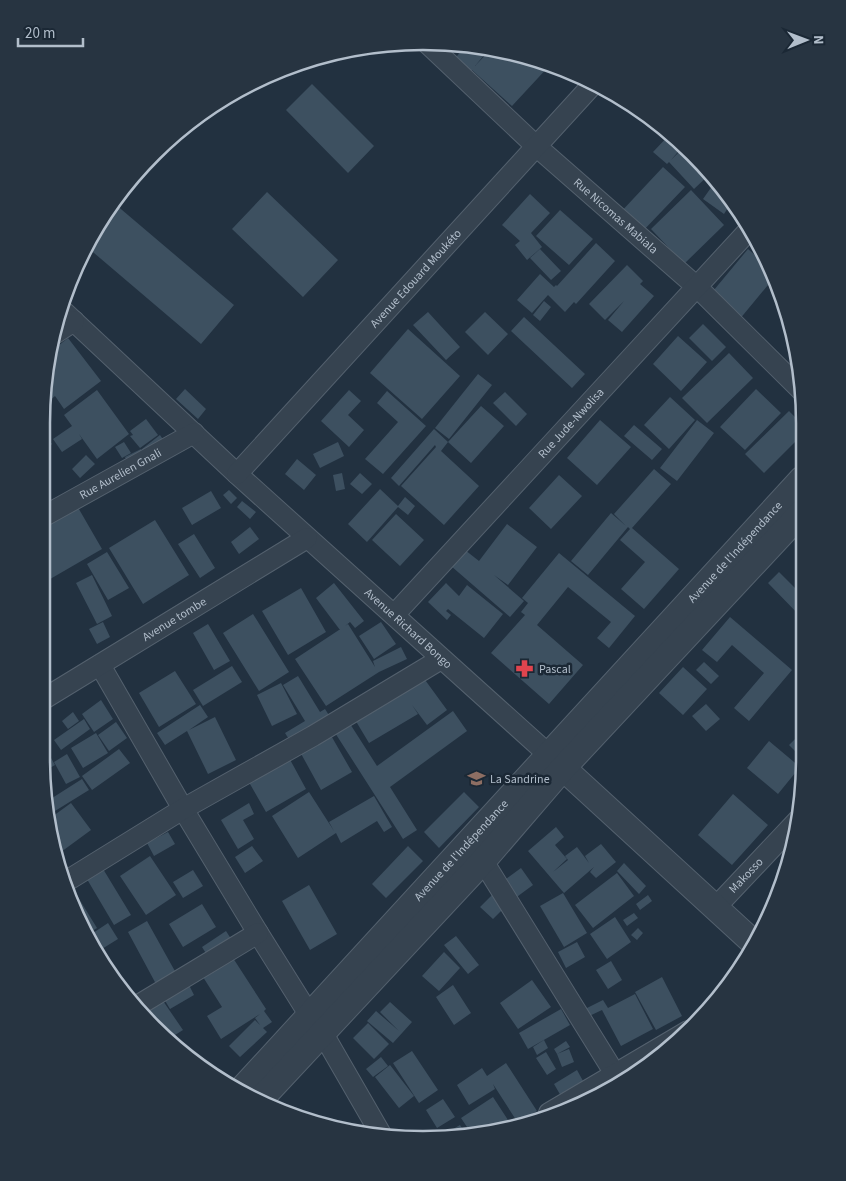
<svg xmlns="http://www.w3.org/2000/svg" width="846" height="1181" font-family="'Source Sans 3',sans-serif">
<style>
.building{fill:#3d5060}
.lines{fill:none;stroke-linecap:round;stroke-linejoin:round}
.minor-casing{stroke:#54616e;stroke-width:22}
.tertiary-casing{stroke:#54616e;stroke-width:27}
.minor{stroke:#364350;stroke-width:20}
.tertiary{stroke:#364350;stroke-width:25}
.labels{text-anchor:middle;dominant-baseline:central;stroke-width:5;stroke-linejoin:round;paint-order:stroke}
.street-label{font-size:12px;fill:#b2becb;stroke:#1b2835}
.poi-label{font-size:12px;fill:#b2becb;stroke:#1b2835;text-anchor:start}
.rim{fill:none;stroke:#b2becb;stroke-width:2.5}
</style>
<rect width="100%" height="100%" fill="#223140"/>
<path class="building" d="M 440,42 L 448,42 L 460,44 L 449,56 Z
M 466,45 L 489,49 L 475,66 L 491,49 L 522,54 L 550,65 L 512,106 L 472,70 L 469,74 L 453,61 Z
M 312,84 L 374,146 L 348,173 L 286,110 Z
M 670,134 L 683,146 L 671,160 L 684,147 L 711,173 L 694,189 L 669,162 L 667,164 L 653,152 Z
M 663,167 L 685,187 L 640,234 L 619,214 Z
M 715,182 L 719,184 L 731,203 L 724,214 L 703,199 Z
M 691,190 L 724,225 L 684,264 L 651,229 Z
M 267,192 L 338,260 L 303,297 L 232,229 Z
M 530,194 L 550,213 L 531,233 L 542,247 L 527,260 L 515,245 L 520,241 L 502,225 Z
M 115,204 L 234,305 L 201,344 L 87,247 L 93,232 Z
M 560,210 L 593,239 L 569,265 L 536,236 Z
M 596,243 L 615,261 L 576,304 L 574,302 L 565,312 L 548,295 L 532,313 L 517,300 L 540,274 L 554,287 L 556,285 L 557,286 Z
M 540,249 L 561,271 L 551,280 L 530,258 Z
M 748,249 L 769,267 L 773,279 L 739,320 L 709,296 Z
M 627,265 L 643,281 L 640,284 L 654,296 L 622,332 L 608,320 L 624,301 L 605,320 L 589,304 Z
M 544,301 L 551,307 L 540,321 L 533,315 Z
M 428,312 L 460,347 L 446,360 L 413,325 Z
M 485,312 L 508,334 L 488,355 L 465,332 Z
M 524,317 L 585,374 L 572,388 L 511,331 Z
M 703,324 L 726,347 L 712,361 L 689,338 Z
M 408,329 L 460,376 L 422,419 L 370,373 Z
M 678,336 L 707,362 L 681,391 L 653,364 Z
M 68,338 L 101,381 L 64,409 L 55,396 L 48,402 L 49,353 Z
M 729,353 L 753,378 L 707,423 L 682,398 Z
M 478,374 L 492,385 L 449,439 L 435,428 Z
M 185,389 L 206,409 L 198,419 L 176,399 Z
M 756,389 L 781,413 L 745,450 L 720,427 Z
M 97,390 L 129,434 L 97,459 L 79,434 L 82,439 L 62,452 L 53,439 L 72,426 L 64,415 Z
M 349,390 L 361,401 L 348,415 L 364,430 L 349,447 L 321,421 Z
M 387,391 L 426,426 L 383,474 L 365,459 L 398,422 L 377,403 Z
M 505,392 L 527,414 L 516,426 L 493,403 Z
M 670,397 L 695,420 L 669,449 L 644,425 Z
M 481,406 L 504,426 L 471,463 L 448,442 L 441,451 L 479,486 L 444,525 L 401,486 L 436,447 L 435,445 L 399,486 L 391,478 L 434,429 L 448,442 Z
M 789,411 L 802,424 L 802,435 L 764,473 L 745,454 Z
M 146,419 L 158,435 L 140,448 L 130,436 L 133,435 L 130,431 Z
M 600,420 L 631,447 L 597,485 L 567,458 Z
M 697,420 L 714,433 L 677,481 L 660,468 Z
M 634,425 L 662,449 L 652,460 L 624,436 Z
M 160,435 L 164,441 L 147,455 L 142,449 Z
M 47,438 L 52,444 L 47,448 Z
M 124,442 L 131,453 L 122,458 L 115,447 Z
M 338,442 L 344,456 L 320,468 L 313,454 Z
M 141,449 L 145,457 L 129,466 L 125,457 Z
M 86,455 L 95,464 L 80,478 L 72,469 Z
M 297,459 L 316,475 L 304,490 L 285,474 Z
M 654,469 L 671,484 L 632,528 L 679,569 L 644,609 L 621,589 L 645,562 L 620,540 L 630,529 L 628,527 L 588,575 L 571,561 L 611,513 L 626,526 L 614,514 Z
M 342,473 L 345,489 L 336,491 L 333,475 Z
M 360,473 L 372,484 L 362,494 L 350,484 Z
M 559,475 L 582,496 L 551,529 L 529,508 Z
M 380,489 L 398,506 L 405,497 L 415,506 L 408,515 L 398,507 L 367,542 L 348,524 Z
M 229,490 L 237,498 L 231,504 L 223,495 Z
M 211,491 L 221,508 L 192,525 L 182,508 Z
M 242,501 L 256,512 L 250,519 L 237,507 Z
M 76,504 L 102,549 L 45,582 L 46,521 Z
M 396,514 L 424,540 L 400,566 L 372,540 Z
M 155,520 L 189,575 L 143,604 L 109,548 Z
M 507,524 L 537,547 L 508,585 L 494,575 L 524,601 L 510,617 L 451,566 L 465,550 L 479,561 Z
M 250,527 L 259,539 L 239,554 L 231,542 Z
M 194,534 L 215,568 L 200,578 L 178,544 Z
M 107,552 L 129,588 L 108,600 L 87,564 Z
M 559,553 L 635,616 L 609,648 L 597,638 L 611,622 L 568,587 L 537,625 L 583,665 L 549,704 L 491,653 L 525,615 L 521,612 L 528,603 L 522,598 Z
M 779,572 L 803,596 L 803,619 L 768,583 Z
M 92,575 L 112,616 L 97,624 L 76,583 Z
M 334,583 L 364,621 L 355,628 L 350,622 L 340,630 L 316,598 Z
M 446,583 L 459,596 L 467,585 L 503,614 L 484,638 L 448,609 L 446,611 L 451,615 L 447,620 L 428,602 Z
M 301,588 L 326,632 L 288,655 L 262,611 Z
M 253,614 L 289,672 L 259,691 L 223,633 Z
M 730,617 L 792,670 L 749,721 L 734,708 L 764,673 L 732,645 L 717,662 L 702,650 Z
M 103,622 L 110,637 L 97,644 L 89,629 Z
M 381,622 L 396,644 L 374,659 L 359,636 Z
M 208,624 L 230,661 L 214,670 L 193,633 Z
M 348,624 L 375,667 L 373,661 L 401,647 L 407,659 L 379,672 L 326,706 L 295,659 Z
M 704,662 L 719,676 L 711,684 L 696,670 Z
M 232,666 L 242,682 L 203,706 L 193,690 Z
M 683,667 L 707,689 L 683,715 L 659,693 Z
M 175,671 L 196,704 L 159,727 L 139,693 Z
M 420,673 L 447,710 L 427,725 L 412,705 L 418,714 L 369,743 L 351,713 Z
M 298,676 L 320,712 L 325,709 L 332,720 L 292,744 L 285,733 L 305,721 L 283,685 Z
M 281,683 L 297,714 L 272,726 L 257,695 Z
M 101,700 L 113,719 L 94,732 L 82,714 Z
M 706,704 L 720,719 L 706,731 L 692,716 Z
M 200,705 L 208,717 L 189,730 L 215,717 L 236,760 L 208,774 L 187,731 L 165,745 L 157,733 Z
M 453,711 L 467,731 L 390,787 L 417,830 L 403,839 L 330,725 L 345,716 L 377,766 Z
M 73,712 L 79,721 L 68,729 L 62,721 Z
M 84,719 L 90,729 L 61,750 L 54,740 Z
M 116,722 L 127,738 L 109,751 L 98,735 Z
M 804,730 L 804,760 L 789,745 Z
M 329,732 L 352,772 L 321,790 L 299,750 Z
M 96,733 L 108,753 L 83,768 L 71,748 Z
M 769,741 L 800,767 L 778,794 L 747,768 Z
M 42,742 L 55,765 L 43,772 L 41,758 Z
M 119,749 L 130,763 L 92,790 L 82,776 Z
M 67,754 L 80,777 L 66,784 L 54,762 Z
M 287,754 L 306,789 L 266,812 L 246,777 Z
M 82,779 L 89,790 L 55,811 L 49,800 Z
M 309,792 L 334,831 L 329,822 L 374,796 L 392,827 L 384,832 L 377,821 L 341,843 L 336,833 L 298,858 L 272,816 Z
M 464,792 L 479,807 L 439,848 L 424,832 Z
M 733,794 L 768,825 L 732,865 L 698,835 Z
M 47,800 L 52,809 L 48,811 Z
M 71,803 L 91,830 L 61,852 L 52,839 L 49,819 Z
M 249,803 L 254,814 L 243,820 L 254,839 L 238,849 L 221,820 Z
M 556,827 L 564,837 L 555,845 L 567,859 L 553,872 L 568,860 L 565,856 L 577,847 L 589,863 L 585,856 L 601,844 L 616,862 L 596,878 L 590,872 L 594,867 L 564,893 L 528,851 Z
M 168,832 L 175,844 L 154,856 L 147,843 Z
M 252,846 L 263,861 L 245,873 L 235,857 Z
M 408,846 L 423,861 L 386,898 L 372,884 Z
M 150,856 L 176,895 L 146,915 L 120,876 Z
M 97,859 L 131,915 L 114,925 L 81,869 Z
M 624,863 L 646,886 L 639,894 L 617,871 Z
M 521,868 L 533,885 L 514,899 L 502,882 Z
M 193,870 L 203,886 L 183,898 L 173,882 Z
M 617,873 L 634,896 L 593,928 L 575,905 Z
M 309,885 L 337,934 L 310,950 L 282,901 Z
M 73,889 L 97,928 L 89,933 L 70,891 Z
M 563,893 L 587,933 L 564,947 L 540,906 Z
M 492,895 L 505,907 L 493,919 L 480,907 Z
M 648,895 L 652,901 L 640,910 L 636,904 Z
M 776,898 L 771,912 L 766,908 Z
M 202,904 L 216,927 L 183,947 L 169,924 Z
M 634,913 L 638,918 L 627,926 L 623,920 Z
M 615,917 L 631,942 L 607,959 L 590,934 Z
M 147,921 L 176,973 L 156,984 L 128,932 Z
M 108,923 L 118,939 L 97,952 L 90,935 Z
M 638,928 L 643,933 L 637,940 L 631,935 Z
M 226,931 L 233,942 L 209,958 L 202,947 Z
M 456,936 L 479,965 L 468,974 L 444,945 Z
M 577,942 L 585,957 L 566,968 L 558,952 Z
M 444,952 L 460,968 L 439,991 L 422,976 Z
M 233,958 L 266,1009 L 264,1011 L 272,1022 L 263,1028 L 267,1032 L 240,1057 L 229,1046 L 255,1020 L 260,1025 L 255,1018 L 260,1014 L 221,1039 L 207,1016 L 222,1007 L 203,977 Z
M 611,961 L 622,980 L 608,989 L 596,970 Z
M 662,977 L 682,1016 L 656,1030 L 635,992 Z
M 532,980 L 551,1007 L 518,1029 L 500,1003 Z
M 189,985 L 194,995 L 170,1009 L 164,999 Z
M 453,985 L 471,1013 L 454,1025 L 436,997 Z
M 635,994 L 653,1029 L 621,1046 L 602,1010 L 585,1018 L 581,1011 L 603,1000 L 608,1008 Z
M 161,998 L 183,1030 L 167,1040 L 144,1010 Z
M 390,1002 L 412,1022 L 393,1043 L 367,1021 L 376,1011 L 399,1031 L 380,1012 Z
M 561,1009 L 570,1025 L 528,1049 L 519,1033 Z
M 368,1023 L 389,1044 L 374,1059 L 353,1038 Z
M 544,1040 L 548,1048 L 537,1055 L 533,1047 Z
M 566,1041 L 570,1047 L 557,1054 L 554,1049 Z
M 569,1049 L 574,1062 L 562,1067 L 557,1054 Z
M 412,1051 L 438,1090 L 419,1103 L 393,1063 Z
M 546,1052 L 556,1069 L 547,1075 L 536,1058 Z
M 381,1057 L 388,1066 L 373,1077 L 366,1069 Z
M 506,1063 L 537,1111 L 518,1123 L 493,1084 L 495,1089 L 469,1105 L 457,1085 L 482,1068 L 487,1076 Z
M 390,1065 L 414,1096 L 399,1108 L 375,1077 Z
M 577,1070 L 588,1090 L 565,1103 L 554,1084 Z
M 493,1097 L 508,1120 L 491,1131 L 473,1136 L 461,1118 Z
M 443,1099 L 455,1117 L 437,1128 L 426,1110 Z
M 460,1125 L 467,1136 L 441,1136 Z"/>
<g class="lines">
<defs>
<g id="minor">
<path id="s1" d="M 427,43 L 536,146 L 697,287 L 802,391"/>
<path id="s2" d="M 63,311 L 237,474 L 549,755"/>
<path d="M 54,334 L 74,321"/>
<path id="s3" d="M 237,474 L 595,82"/>
<path id="s4" d="M 46,515 L 194,433"/>
<path id="s5" d="M 394,615 L 749,230"/>
<path d="M 100,665 L 183,809 L 258,933 L 310,1016 L 322,1032 L 382,1136"/>
<path id="s6" d="M 42,700 L 307,538"/>
<path d="M 483,861 L 620,1082"/>
<path d="M 65,882 L 183,809 L 313,736 L 441,659"/>
<path id="s7" d="M 715,908 L 798,820"/>
<path d="M 137,1006 L 258,933"/>
<path d="M 549,1113 L 688,1031"/>
</g>
<g id="tertiary">
<path d="M 550,756 L 755,944"/>
<path id="s8" d="M 242,1089 L 802,479"/>
<path d="M 260,1100 L 483,861 L 563,768 L 802,512"/>
</g>
</defs>
<use href="#minor" class="minor-casing"/>
<use href="#tertiary" class="tertiary-casing"/>
<use href="#minor" class="minor"/>
<use href="#tertiary" class="tertiary"/>
</g>
<defs>
<symbol id="pharmacy-bare" viewBox="-9 -9 18 18"><path d="M-2-6h4v4h4v4h-4v4h-4v-4h-4v-4h4Z" fill="#e0444e" stroke="#1b2835" stroke-width="2.5" paint-order="stroke"/></symbol>
<symbol id="school-bare" viewBox="-9 -9 18 18"><path d="M0-5L7-2L0 1L-7-2ZM-4 1L0 2.5L4 1V4Q0 6-4 4Z" fill="#8d6e63" stroke="#1b2835" stroke-width="2.5" paint-order="stroke"/></symbol>
</defs>
<g fill-rule="evenodd">
<use href="#pharmacy-bare" x="512" y="656" width="25" height="25"/>
<use href="#school-bare" x="464" y="766" width="25" height="25"/>
</g>
<g class="labels">
<g class="street-label">
<text stroke="none"><textPath href="#s1" startOffset="256">Rue Nicomas Mabiala</textPath></text>
<text stroke="none"><textPath href="#s3" startOffset="265">Avenue Edouard Moukéto</textPath></text>
<text stroke="none"><textPath href="#s5" startOffset="261">Rue Jude-Nwolisa</textPath></text>
<text stroke="none"><textPath href="#s4" startOffset="85">Rue Aurelien Gnali</textPath></text>
<text stroke="none"><textPath href="#s8" startOffset="729">Avenue de l'Indépendance</textPath></text>
<text stroke="none"><textPath href="#s6" startOffset="155">Avenue tombe</textPath></text>
<text stroke="none"><textPath href="#s2" startOffset="469">Avenue Richard Bongo</textPath></text>
<text stroke="none"><textPath href="#s8" startOffset="324">Avenue de l'Indépendance</textPath></text>
<text stroke="none"><textPath href="#s7" startOffset="45">Makosso</textPath></text>
</g>
<g class="poi-label">
<text x="539" y="669">Pascal</text>
<text x="490" y="779">La Sandrine</text>
</g>
</g>
<path d="M0 0H846V1181H0ZM423 50H423A373 373 0 0 1 796 423V758A373 373 0 0 1 423 1131H423A373 373 0 0 1 50 758V423A373 373 0 0 1 423 50Z" fill="#273441" fill-rule="evenodd"/>
<path class="rim" d="M423 50H423A373 373 0 0 1 796 423V758A373 373 0 0 1 423 1131H423A373 373 0 0 1 50 758V423A373 373 0 0 1 423 50Z"/>
<g transform="translate(806 40) rotate(89)" stroke="#1b2835" stroke-width="4" paint-order="stroke">
<path d="M0-4L9 19L0 12L-9 19Z" fill="#b2becb"/>
<text y="-8" font-size="14" font-weight="bold" text-anchor="middle" fill="#b2becb">N</text>
</g>
<path d="M18 38v8h65v-8" fill="none" stroke="#b2becb" stroke-width="2.5"/>
<text x="25" y="38" font-size="15" fill="#b2becb" stroke="#1b2835" stroke-width="4" paint-order="stroke">20 m</text>
</svg>
